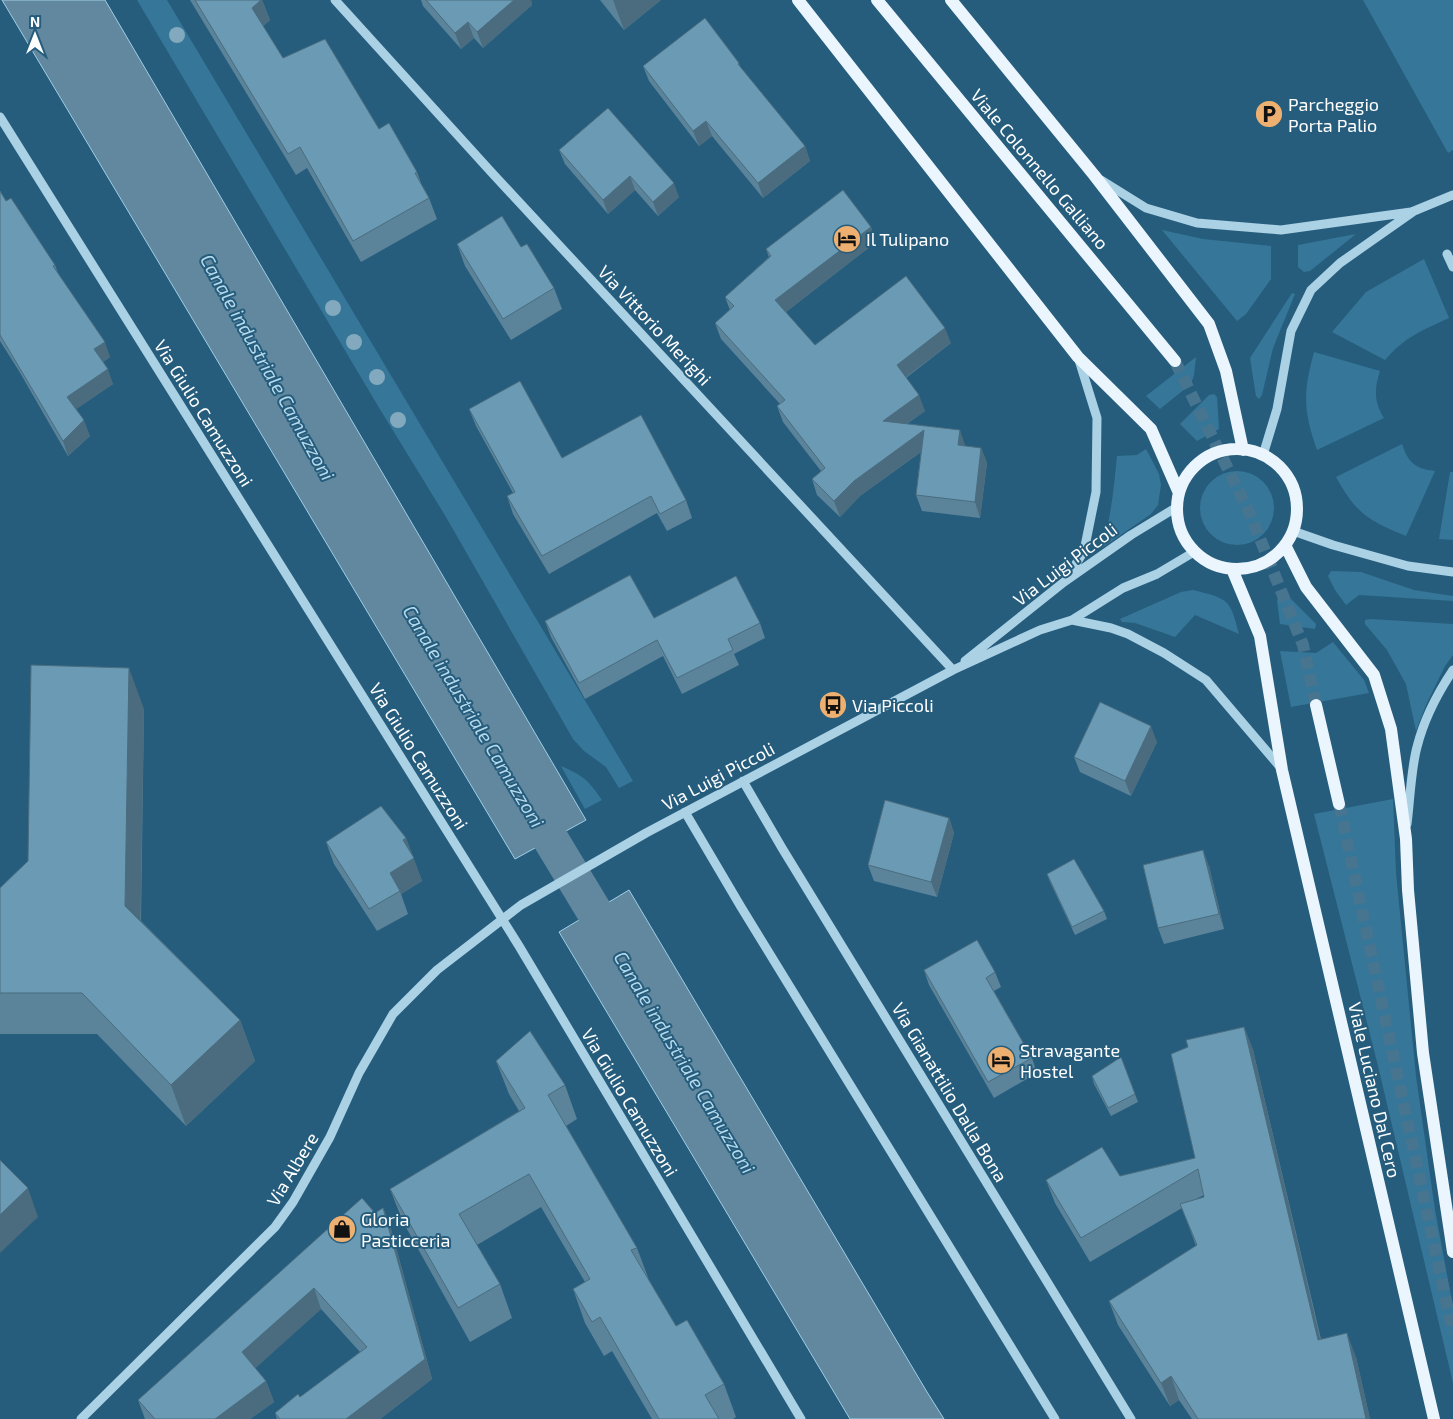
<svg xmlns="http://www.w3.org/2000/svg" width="1453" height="1419" font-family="'Exo 2',sans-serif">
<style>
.green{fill:#367698}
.water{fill:#61889f;stroke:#9fcee5}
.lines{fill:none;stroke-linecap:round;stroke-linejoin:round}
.canal{stroke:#61889f;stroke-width:36}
.major-tunnel{stroke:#477590;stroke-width:12;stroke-dasharray:12 6;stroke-linecap:butt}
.minor{stroke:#abd1e5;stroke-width:9}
.major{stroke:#ebf5fd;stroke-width:12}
.tree{fill:#82a9be}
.wall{fill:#5b849b;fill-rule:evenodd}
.shaded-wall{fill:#4a6c7e}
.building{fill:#6a9ab4;stroke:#4a6c7e}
.labels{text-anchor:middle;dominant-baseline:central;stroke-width:4;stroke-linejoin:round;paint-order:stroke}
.poi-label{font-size:18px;fill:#fff;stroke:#265d7d;text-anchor:start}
.street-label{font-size:18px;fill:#fff;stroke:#265d7d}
.water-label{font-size:19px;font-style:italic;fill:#b6daed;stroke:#265d7d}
</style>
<rect width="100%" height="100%" fill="#265d7d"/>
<path class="green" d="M 137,0 L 167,0 L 633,781 L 619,788 L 606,767 L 584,751 L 573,739 L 446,517 L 378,406 Z
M 1363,0 L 1453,0 L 1453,150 L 1448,153 Z
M 1162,230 L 1203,239 L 1271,246 L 1271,279 L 1246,314 L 1237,321 Z
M 1356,234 L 1310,271 L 1304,272 L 1298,267 L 1298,245 Z
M 1424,259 L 1449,318 C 1421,331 1406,336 1385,360 L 1332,332 L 1366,292 Z
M 1292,293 L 1295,294 L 1273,348 L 1262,395 L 1259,399 L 1256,396 L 1250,358 Z
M 1314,352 L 1380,371 C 1374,389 1374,402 1384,418 L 1317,450 C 1303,410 1303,393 1314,352 Z
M 1196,357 L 1194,375 L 1191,384 L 1160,409 L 1146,396 Z
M 1214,394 L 1217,397 L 1219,429 L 1197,441 L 1180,424 L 1209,395 Z
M 1402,444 C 1408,462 1415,469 1435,471 L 1406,536 C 1367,520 1356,513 1336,477 Z
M 1146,449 L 1159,474 L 1161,485 L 1158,505 L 1151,514 L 1102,548 C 1111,518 1114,487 1117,456 L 1137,455 Z
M1200 508a37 37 0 1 1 74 0a37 37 0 1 1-74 0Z
M 1450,472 L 1453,472 L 1453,540 L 1439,539 Z
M 1331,571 L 1361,572 L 1414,590 L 1453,596 L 1453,601 L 1359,595 L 1346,605 L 1335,590 L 1328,576 Z
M 1193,590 C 1228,599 1230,598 1239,634 L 1195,615 L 1175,637 L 1135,623 L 1122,622 L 1120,619 L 1181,592 Z
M 1286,594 L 1316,624 L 1315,629 L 1280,624 L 1277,600 L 1279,597 Z
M 1370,619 L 1453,624 L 1453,655 L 1445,666 L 1426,705 L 1416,731 L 1406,684 L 1387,650 L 1365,624 L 1365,620 Z
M 1333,642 L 1364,680 L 1369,693 L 1291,707 L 1280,651 L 1316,653 Z
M 561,766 C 584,776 588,780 602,800 L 585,809 Z
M 1393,799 L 1396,873 L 1416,1076 L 1435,1210 L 1453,1307 L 1453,1383 L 1378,1066 L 1314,814 Z"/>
<path class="water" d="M 2,0 L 105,0 L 586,820 L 515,859 Z
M 629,890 L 927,1392 L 944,1419 L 850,1419 L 559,932 Z"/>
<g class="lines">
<path class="canal" d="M 525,797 L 620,954"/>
<path class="major-tunnel" d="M 1175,361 L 1250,514 L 1303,645 L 1316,705
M 1339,804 L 1453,1333"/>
<path class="minor" d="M 335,0 L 493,174 L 953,670
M 0,117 L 519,946 L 801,1419
M 1101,180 L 1146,208 L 1197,223 L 1281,230 L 1411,212
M 1447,254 L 1453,267
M 1263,455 L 1277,409 L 1291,331 L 1311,290 L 1340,263 L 1414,211 L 1453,195
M 1293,531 L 1333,545 L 1408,566 L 1453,572
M 1067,578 L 1084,551 L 1096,492 L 1097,418 L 1079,360
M 1072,620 L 1111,628 L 1128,634 L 1164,653 L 1206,680 L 1281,768
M 965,661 L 1064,582 L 1131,535 L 1177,507
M 743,781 L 782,848 L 1131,1419
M 685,812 L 741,907 L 1055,1419
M 1407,824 C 1410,800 1411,769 1417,747 C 1424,719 1437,694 1453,670
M 81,1419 L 275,1227 L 293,1202 L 330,1137 L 359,1073 L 393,1014 L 437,970 L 521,905 L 646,833 L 953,670 L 1040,630 L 1072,620 L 1123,588 L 1157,574 L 1194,552"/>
<path class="major" d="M 798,0 L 1078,357 L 1151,429 L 1179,493
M 877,0 L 1175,361
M 951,0 L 1094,175 L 1209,324 L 1226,371 L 1243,450
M1177 509a60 60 0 1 1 120 0a60 60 0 1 1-120 0Z
M 1285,545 L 1306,587 L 1374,675 L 1391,729 L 1406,839 L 1408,890 L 1423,1053 L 1453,1252
M 1232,569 L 1260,636 L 1282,770 L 1434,1419
M 1316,705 L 1339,804"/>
</g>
<g class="tree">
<circle cx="177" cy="35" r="8"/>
<circle cx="333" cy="308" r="8"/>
<circle cx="354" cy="342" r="8"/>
<circle cx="377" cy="377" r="8"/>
<circle cx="398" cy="420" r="8"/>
</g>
<path class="wall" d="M 190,0 L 262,0 L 270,20 L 263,26 L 283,58 L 379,129 L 417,172 L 422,186 L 429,198 L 437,219 L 361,262 L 307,168 L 296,175 Z
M 421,0 L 531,0 L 532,5 L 483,48 L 474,38 L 461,49 L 423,6 Z
M 600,0 L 661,0 L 624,30 Z
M 739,63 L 740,67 L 805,146 L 810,161 L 763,198 L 712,136 L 699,146 L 649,81 L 643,66 Z
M 608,108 L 679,197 L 658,216 L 635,190 L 608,214 L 565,164 L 559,150 Z
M 0,191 L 6,201 L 55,265 L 58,273 L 110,357 L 103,362 L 113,384 L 76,409 L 90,436 L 68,456 L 19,371 L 0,341 Z
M 871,227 L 876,242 L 786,312 L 815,345 L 951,343 L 906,378 L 925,411 L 907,424 L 965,446 L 981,448 L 987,463 L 980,518 L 922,511 L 916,495 L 921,452 L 860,496 L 840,517 L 817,495 L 812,479 L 821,471 L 783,422 L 777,406 L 780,404 L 721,339 L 715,323 L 730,310 L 725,297 L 769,257 L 766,249 Z
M 457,244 L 521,247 L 554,288 L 562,309 L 511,340 L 465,266 Z
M 469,409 L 562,458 L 686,500 L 692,518 L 667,531 L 657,513 L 549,574 L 513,514 L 507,496 L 513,493 L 476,426 Z
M 654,618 L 760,623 L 765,638 L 734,654 L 739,665 L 682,694 L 663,656 L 585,699 L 551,637 L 545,621 Z
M 144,709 L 141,921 L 240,1020 L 255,1061 L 186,1126 L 97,1034 L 0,1034 L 0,888 L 28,861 Z
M 1157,742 L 1131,796 L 1080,772 L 1074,757 Z
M 949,818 L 954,833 L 937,897 L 874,881 L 868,865 Z
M 406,838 L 422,881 L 401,894 L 408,914 L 377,931 L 334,864 L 326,842 Z
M 1209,866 L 1224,929 L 1164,944 L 1158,928 Z
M 1047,874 L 1104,911 L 1107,919 L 1075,935 L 1050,882 Z
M 924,970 L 995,972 L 1001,987 L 994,991 L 1032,1058 L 1037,1073 L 994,1098 L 929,985 Z
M 1244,1027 L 1253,1050 L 1321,1339 L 1356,1357 L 1370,1419 L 1192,1419 L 1179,1400 L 1170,1406 L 1118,1325 L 1109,1301 L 1196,1246 L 1182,1208 L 1090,1262 L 1055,1203 L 1046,1180 L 1120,1176 L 1195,1158 ZM 1204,1195 L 1204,1197 L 1194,1200 Z
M 1121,1057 L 1138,1102 L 1111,1116 L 1094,1084 L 1092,1076 Z
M 496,1061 L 565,1085 L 577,1119 L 566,1126 L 637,1248 L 649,1280 L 676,1326 L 724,1384 L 736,1417 L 733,1419 L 652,1419 L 612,1351 L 604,1356 L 585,1323 L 573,1289 L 585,1282 L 541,1207 L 477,1245 L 500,1284 L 512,1318 L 470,1342 L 403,1222 L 390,1189 L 519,1111 L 509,1094 Z
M 383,1208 L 391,1229 L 432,1379 L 380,1419 L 277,1419 L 275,1413 L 300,1397 L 360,1352 L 321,1309 L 255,1368 L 266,1381 L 274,1402 L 250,1419 L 145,1419 L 138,1400 L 375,1213 Z"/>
<path class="shaded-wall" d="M 261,0 L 262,0 L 270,20 L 259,29 L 252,8 Z
M 514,0 L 531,0 L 532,5 L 483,48 L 477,32 Z
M 613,0 L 661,0 L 624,30 Z
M 468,22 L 474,38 L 461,49 L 455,33 Z
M 706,121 L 712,136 L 699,146 L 693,131 Z
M 805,146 L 810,161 L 763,198 L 758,183 Z
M 630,176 L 635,190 L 608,214 L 603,200 Z
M 674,183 L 679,197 L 658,216 L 653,202 Z
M 871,227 L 876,242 L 781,316 L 775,300 Z
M 945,328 L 951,343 L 902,380 L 897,365 Z
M 105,342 L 110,357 L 100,364 L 94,349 Z
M 108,369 L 113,384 L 72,412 L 67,397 Z
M 919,395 L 925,411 L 889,437 L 883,421 Z
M 84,420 L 90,436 L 68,456 L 63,441 Z
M 924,430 L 929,446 L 860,496 L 840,517 L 834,501 L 854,481 Z
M 960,430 L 965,445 L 958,445 Z
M 981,448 L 987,463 L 980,518 L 975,502 Z
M 129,668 L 144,709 L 140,947 L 125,906 Z
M 1151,726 L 1157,742 L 1131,796 L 1125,781 Z
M 949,818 L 954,833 L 937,897 L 931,882 Z
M 406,838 L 422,881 L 401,894 L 390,873 L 403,840 Z
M 1203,850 L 1209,866 L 1224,929 L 1219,914 Z
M 240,1020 L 255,1061 L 186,1126 L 171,1085 Z
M 1244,1027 L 1253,1050 L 1326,1364 L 1318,1340 Z
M 28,1188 L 38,1217 L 0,1253 L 0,1215 Z
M 383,1208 L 391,1229 L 432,1379 L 380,1419 L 346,1419 L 425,1359 Z
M 314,1288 L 321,1309 L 250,1373 L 242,1352 Z
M 1347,1333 L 1356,1357 L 1370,1419 L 1366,1419 Z
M 1171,1376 L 1179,1400 L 1170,1406 L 1161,1383 Z
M 266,1381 L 274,1402 L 250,1419 L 215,1419 Z"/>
<path class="building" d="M 195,0 L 261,0 L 252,8 L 283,58 L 325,39 L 379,129 L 389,123 L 417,172 L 415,173 L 429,198 L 353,241 L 300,147 L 288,154 Z
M 426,0 L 514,0 L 477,32 L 468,22 L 455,33 Z
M 705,18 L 739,63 L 738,64 L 805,146 L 758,183 L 706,121 L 693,131 L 643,66 Z
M 608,108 L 674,183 L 653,202 L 630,176 L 603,200 L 559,150 Z
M 843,190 L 871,227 L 775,300 L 815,345 L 906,276 L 945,328 L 897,365 L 919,395 L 883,421 L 960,430 L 958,445 L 981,448 L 975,502 L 916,495 L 924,430 L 854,481 L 834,501 L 812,479 L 825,468 L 777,406 L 785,400 L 715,323 L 734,306 L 725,297 L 771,256 L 766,249 Z
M 0,191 L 6,201 L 11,198 L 55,265 L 53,266 L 105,342 L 94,349 L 108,369 L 67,397 L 84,420 L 63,441 L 0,335 Z
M 502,216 L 521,247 L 527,244 L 554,288 L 503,319 L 457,244 Z
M 520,381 L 562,458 L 641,415 L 686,500 L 660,514 L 651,496 L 542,556 L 507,496 L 515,492 L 469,409 Z
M 630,575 L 654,618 L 736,576 L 760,623 L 728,639 L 733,650 L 677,678 L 657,640 L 579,683 L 545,621 Z
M 31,665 L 129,668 L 125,906 L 240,1020 L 171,1085 L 82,993 L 0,993 L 0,888 L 28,861 Z
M 1100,702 L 1151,726 L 1125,781 L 1074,757 Z
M 885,800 L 949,818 L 931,882 L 868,865 Z
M 381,806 L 406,838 L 403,840 L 414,858 L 390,873 L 400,891 L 369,909 L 326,842 Z
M 1203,850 L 1219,914 L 1158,928 L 1143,865 Z
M 1074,859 L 1104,911 L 1072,927 L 1047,874 Z
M 977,940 L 995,972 L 986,978 L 1032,1058 L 988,1082 L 924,970 Z
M 1244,1027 L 1318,1340 L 1347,1333 L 1366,1419 L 1198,1419 L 1171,1376 L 1161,1383 L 1109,1301 L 1197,1245 L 1180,1204 L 1204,1197 L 1198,1169 L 1081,1238 L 1046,1180 L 1102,1147 L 1120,1176 L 1195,1158 L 1171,1054 L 1188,1047 L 1186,1040 Z
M 530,1031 L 565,1085 L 548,1095 L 637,1248 L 631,1250 L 676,1326 L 687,1320 L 724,1384 L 705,1395 L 719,1419 L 659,1419 L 600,1317 L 592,1322 L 573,1289 L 590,1279 L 529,1174 L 459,1214 L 500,1284 L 458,1308 L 390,1189 L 525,1108 L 496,1061 Z
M 1121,1057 L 1135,1094 L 1108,1108 L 1092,1076 Z
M 0,1160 L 28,1188 L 0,1215 Z
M 362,1198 L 375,1213 L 383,1208 L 425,1359 L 346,1419 L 280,1419 L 275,1413 L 298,1394 L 300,1397 L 367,1347 L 314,1288 L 242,1352 L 266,1381 L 215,1419 L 155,1419 L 138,1400 Z"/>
<defs>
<symbol id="parking-disc" viewBox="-11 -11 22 22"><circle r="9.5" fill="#eeb070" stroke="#265d7d"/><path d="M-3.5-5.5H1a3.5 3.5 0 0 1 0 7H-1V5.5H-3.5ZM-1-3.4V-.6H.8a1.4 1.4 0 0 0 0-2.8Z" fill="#111"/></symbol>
<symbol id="hotel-disc" viewBox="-11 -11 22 22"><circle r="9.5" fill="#eeb070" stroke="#265d7d"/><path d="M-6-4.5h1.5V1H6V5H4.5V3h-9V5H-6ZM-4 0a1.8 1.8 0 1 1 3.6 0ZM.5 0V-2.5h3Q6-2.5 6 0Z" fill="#111"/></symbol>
<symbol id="bus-disc" viewBox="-11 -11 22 22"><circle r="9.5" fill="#eeb070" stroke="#265d7d"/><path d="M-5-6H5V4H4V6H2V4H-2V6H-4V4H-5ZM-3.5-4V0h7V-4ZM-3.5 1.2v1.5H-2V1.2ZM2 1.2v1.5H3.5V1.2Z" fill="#111"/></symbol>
<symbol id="shop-disc" viewBox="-11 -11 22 22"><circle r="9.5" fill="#eeb070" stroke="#265d7d"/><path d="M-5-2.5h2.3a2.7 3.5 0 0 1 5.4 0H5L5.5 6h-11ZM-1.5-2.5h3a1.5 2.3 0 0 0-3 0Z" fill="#111"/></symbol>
</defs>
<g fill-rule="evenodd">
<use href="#parking-disc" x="1253" y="98" width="32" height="32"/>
<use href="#hotel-disc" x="831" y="223" width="32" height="32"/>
<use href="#bus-disc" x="817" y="689" width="32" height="32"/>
<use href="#hotel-disc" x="985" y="1044" width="32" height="32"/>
<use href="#shop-disc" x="326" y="1213" width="32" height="32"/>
</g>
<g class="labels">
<g class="poi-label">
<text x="1288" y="104">Parcheggio<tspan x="1288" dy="21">Porta Palio</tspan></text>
<text x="866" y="239">Il Tulipano</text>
<text x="852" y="705">Via Piccoli</text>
<text x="1020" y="1050">Stravagante<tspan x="1020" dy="21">Hostel</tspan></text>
<text x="361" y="1219">Gloria<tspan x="361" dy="21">Pasticceria</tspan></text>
</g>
<g class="street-label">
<text transform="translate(1040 169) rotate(50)">Viale Colonnello Galliano</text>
<text transform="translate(655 325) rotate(47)">Via Vittorio Merighi</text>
<text transform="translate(204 413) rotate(58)">Via Giulio Camuzzoni</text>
<text transform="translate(1065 564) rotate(-37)">Via Luigi Piccoli</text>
<text transform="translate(419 756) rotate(58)">Via Giulio Camuzzoni</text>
<text transform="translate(718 776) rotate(-28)">Via Luigi Piccoli</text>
<text transform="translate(1375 1090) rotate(77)">Viale Luciano Dal Cero</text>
<text transform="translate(950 1092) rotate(59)">Via Gianattilio Dalla Bona</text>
<text transform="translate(630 1102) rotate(59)">Via Giulio Camuzzoni</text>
<text transform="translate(292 1169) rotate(-59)">Via Albere</text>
</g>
<g class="water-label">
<text transform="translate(268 367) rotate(61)">Canale industriale Camuzzoni</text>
<text transform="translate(474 716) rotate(59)">Canale industriale Camuzzoni</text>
<text transform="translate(685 1062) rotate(59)">Canale industriale Camuzzoni</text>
</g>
</g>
<g transform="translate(35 35)" stroke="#265d7d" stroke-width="4" paint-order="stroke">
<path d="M0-4L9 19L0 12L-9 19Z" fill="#ffffff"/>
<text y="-8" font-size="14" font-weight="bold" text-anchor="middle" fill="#ffffff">N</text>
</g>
</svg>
